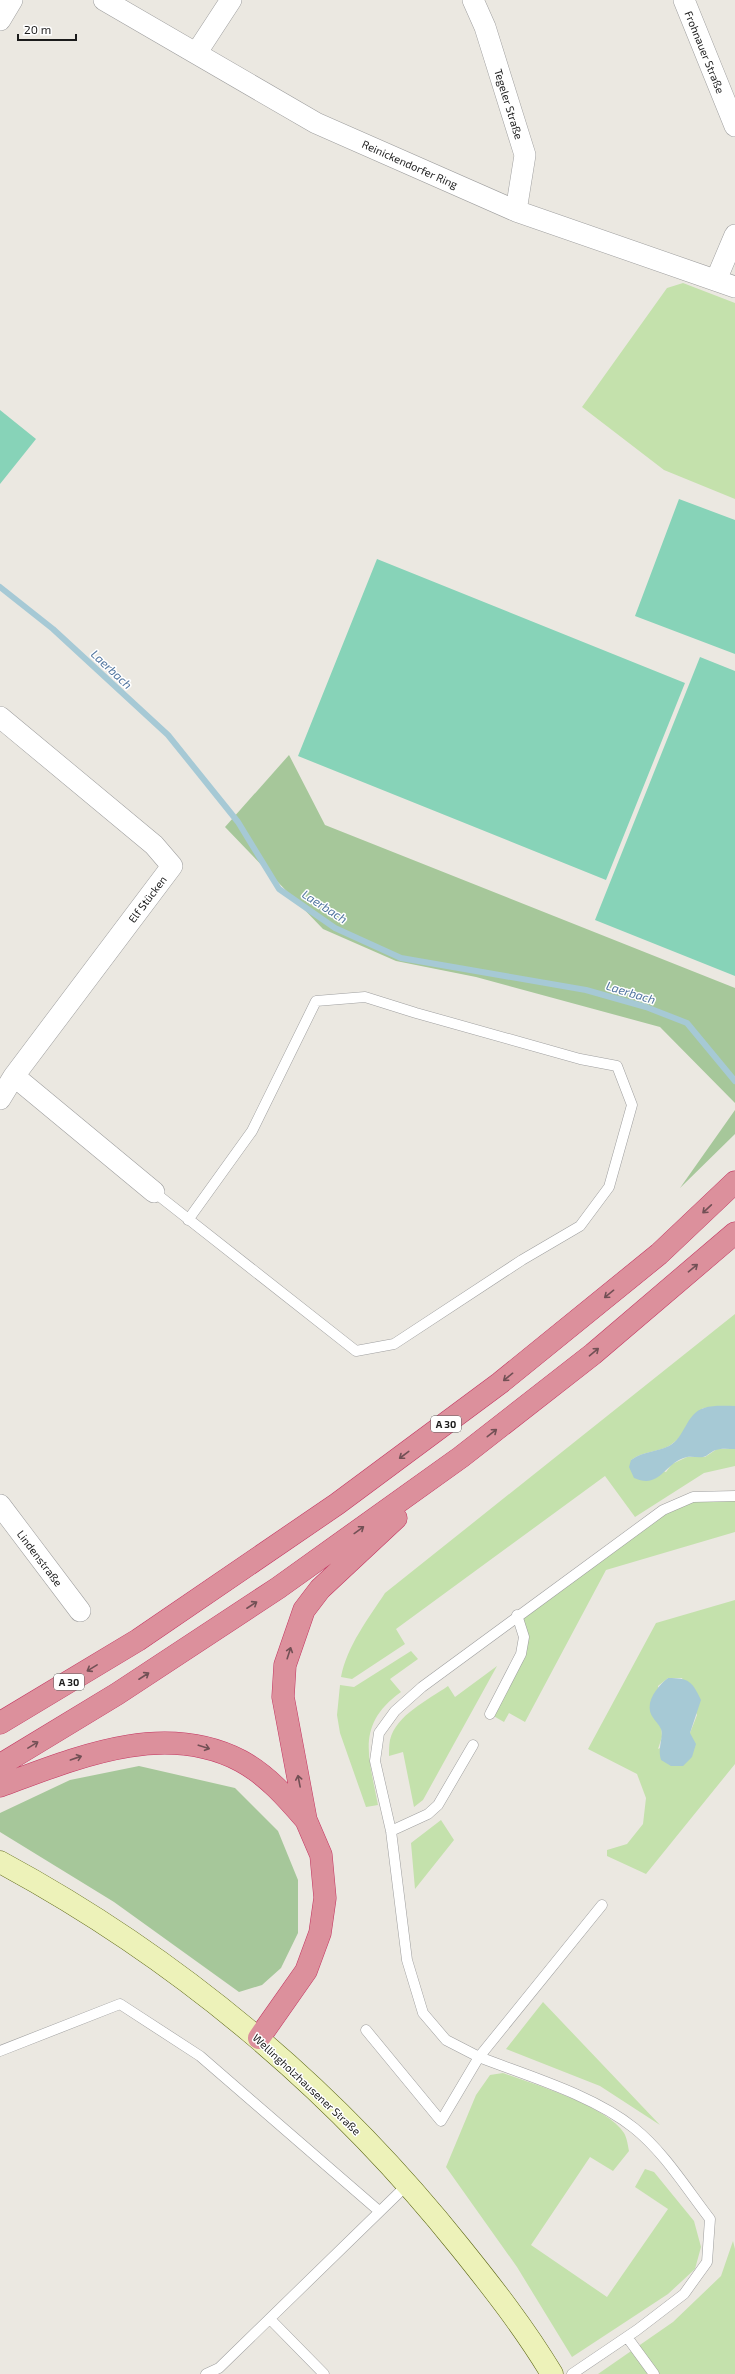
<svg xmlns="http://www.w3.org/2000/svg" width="735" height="2374" font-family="'Exo 2',sans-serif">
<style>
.grass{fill:#c4e1ac;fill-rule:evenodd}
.forest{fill:#a6c79a}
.pitch{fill:#87d3b8}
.water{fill:#a6c9d5}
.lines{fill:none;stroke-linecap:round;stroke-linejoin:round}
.stream{stroke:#a6c9d5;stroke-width:6}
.service-casing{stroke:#9f9f9f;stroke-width:11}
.minor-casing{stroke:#9f9f9f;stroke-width:22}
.secondary-casing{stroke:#58640f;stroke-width:23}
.motorway-casing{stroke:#c33561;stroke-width:23}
.service{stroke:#fff;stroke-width:10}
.minor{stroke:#fff;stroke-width:21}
.secondary{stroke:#edf2b9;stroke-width:22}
.motorway{stroke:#dc909c;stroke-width:22}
.oneway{stroke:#725055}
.labels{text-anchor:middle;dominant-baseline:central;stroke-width:3;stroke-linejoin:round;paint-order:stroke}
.shield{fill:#fff;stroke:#5f5f5f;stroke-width:1}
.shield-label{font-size:10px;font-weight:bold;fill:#1b1b1b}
.street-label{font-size:11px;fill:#1b1b1b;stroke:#fff}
.water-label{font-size:12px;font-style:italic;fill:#5276a0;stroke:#fff}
</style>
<rect width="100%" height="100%" fill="#ebe8e1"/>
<path class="grass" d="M 683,283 L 735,303 L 735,499 L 664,470 L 582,407 L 667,288 Z
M 735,1314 L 735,1406 L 703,1408 C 694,1419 681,1439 669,1446 C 657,1452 644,1451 631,1460 L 666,1472 L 672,1464 L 687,1457 L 705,1457 L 717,1449 L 735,1449 L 735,1466 L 704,1473 L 635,1517 L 605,1476 L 396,1629 L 405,1644 L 352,1679 L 341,1677 C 347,1646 368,1619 385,1593 Z
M 735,1496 L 735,1532 L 606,1570 L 525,1722 L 509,1713 L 504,1722 L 490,1714 L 521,1654 L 517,1615 L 663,1510 L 693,1497 Z
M 735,1600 L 735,1764 L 646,1874 L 607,1856 L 607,1850 L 627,1844 L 643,1824 L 646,1798 L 637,1774 L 588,1749 L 656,1623 ZM 668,1678 L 682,1678 L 697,1715 L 690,1733 L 658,1749 L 662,1737 L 658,1686 Z
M 411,1651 L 418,1659 L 390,1679 L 401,1692 C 355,1725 369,1757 378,1805 L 366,1807 L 340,1733 L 337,1715 L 340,1685 L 354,1687 Z
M 497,1666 L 423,1800 L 414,1807 L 403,1752 L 389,1756 C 389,1751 389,1745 390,1740 C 396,1715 428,1700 448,1686 L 455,1697 Z
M 441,1820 L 454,1840 L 415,1889 L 411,1843 Z
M 543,2002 L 660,2125 L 600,2086 L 506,2049 Z
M 503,2073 C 533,2084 607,2106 624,2133 C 627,2138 628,2146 629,2151 L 613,2171 L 590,2157 L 531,2245 L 607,2297 L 668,2209 L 635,2187 L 645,2169 L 654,2172 L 694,2221 L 701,2247 L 695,2269 L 668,2294 L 572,2357 L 517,2267 L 446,2167 L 476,2095 L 490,2075 Z
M 733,2241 L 735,2249 L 735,2374 L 598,2374 L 673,2322 L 721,2276 Z"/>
<path class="forest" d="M 289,755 L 325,825 L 735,988 L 735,1103 L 660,1027 L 476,977 L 396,961 L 323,929 L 225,827 Z
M 735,1110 L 735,1134 L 680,1188 Z
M 139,1766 L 235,1788 L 278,1831 L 298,1880 L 298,1933 L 281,1968 L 262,1985 L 239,1992 L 114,1902 L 0,1832 L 0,1813 L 70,1780 Z"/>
<path class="pitch" d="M 0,410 L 36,439 L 0,484 Z
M 679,499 L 735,520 L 735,654 L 635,616 Z
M 377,559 L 685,683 L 606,880 L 298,756 Z
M 700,657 L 735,671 L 735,976 L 595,920 Z"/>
<path class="water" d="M 735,1406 L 735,1449 C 729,1449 721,1448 716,1450 C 711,1451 708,1456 703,1457 C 698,1458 692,1456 687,1457 C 664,1462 661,1490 634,1478 L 629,1467 L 631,1460 C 644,1451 656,1452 669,1446 C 685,1438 686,1413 704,1408 C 713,1405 725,1406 735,1406 Z
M 668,1678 C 689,1678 692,1681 701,1700 L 690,1733 L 696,1744 L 692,1757 L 683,1766 L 671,1766 L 661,1760 C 657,1747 664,1738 661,1729 C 659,1724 654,1720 652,1716 C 644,1702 658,1686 668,1678 Z"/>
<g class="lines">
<path class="stream" d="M 0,587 L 53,629 L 168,735 L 238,822 L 279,889 L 335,928 L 401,958 L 586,990 L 646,1007 L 687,1023 L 735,1081"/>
<defs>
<path id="service" d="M 154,1192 L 356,1351 L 394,1344 L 522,1260 L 580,1226 L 609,1187 L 632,1105 L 617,1066 L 580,1059 L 416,1013 L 365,997 L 316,1001 L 252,1131 L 188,1220
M 490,1714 L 521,1654 L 524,1637 L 517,1615
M 391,1831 L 428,1814 L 438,1805 L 473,1745
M 366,2030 L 441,2121 L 479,2057 L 446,2040 L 423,2013 L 407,1960 L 391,1831 L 375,1761 L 379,1733 L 395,1711 L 422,1687 L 663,1510 L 693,1497 L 735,1496
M 0,2051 L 120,2004 L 200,2056 L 379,2211
M 270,2319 L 324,2374
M 627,2337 L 654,2374
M 206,2374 L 219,2368 L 408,2184
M 572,2374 L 637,2330 L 684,2294 L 707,2262 L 710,2219 C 686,2188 664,2152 634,2128 C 593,2095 528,2076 479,2057 L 602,1905"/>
<path id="minor" d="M 104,0 L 316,123 L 516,211 L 735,287
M 473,0 L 485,27 L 525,155 L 516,211
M 684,0 L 735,126
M 0,20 L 12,0
M 197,52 L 231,0
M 716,280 L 735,235
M 0,717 L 154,845 L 172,866 L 14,1076 L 0,1099
M 14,1076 L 154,1192
M 0,1505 L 80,1611"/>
<path id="secondary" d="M 0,1862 C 178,1958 334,2089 460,2247 C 493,2288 525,2329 552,2374"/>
<path id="motorway" d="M 0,1723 L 138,1640 L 337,1504 L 500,1383 L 659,1254 L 735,1182
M 0,1765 L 117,1694 L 278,1588 L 461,1457 L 593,1354 L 735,1233
M 0,1786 C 76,1758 163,1720 241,1761 C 267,1775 287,1798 306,1820
M 259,2038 L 306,1971 L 320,1933 L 325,1898 L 321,1855 L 306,1820 L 283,1697 L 285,1665 L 304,1610 L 320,1589 L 396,1518"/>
</defs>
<use href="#service" class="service-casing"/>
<use href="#minor" class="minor-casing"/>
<use href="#secondary" class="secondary-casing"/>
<use href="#motorway" class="motorway-casing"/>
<use href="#service" class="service"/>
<use href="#minor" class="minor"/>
<use href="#secondary" class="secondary"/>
<use href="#motorway" class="motorway"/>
</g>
<defs><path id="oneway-shaft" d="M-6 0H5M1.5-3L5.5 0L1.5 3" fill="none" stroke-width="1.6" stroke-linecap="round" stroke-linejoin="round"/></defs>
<g class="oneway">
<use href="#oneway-shaft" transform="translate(707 1209) rotate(137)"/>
<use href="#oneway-shaft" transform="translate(693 1268) rotate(-40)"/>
<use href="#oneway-shaft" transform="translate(609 1294) rotate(141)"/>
<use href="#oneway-shaft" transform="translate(594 1352) rotate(-40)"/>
<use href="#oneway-shaft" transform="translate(508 1377) rotate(141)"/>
<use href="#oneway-shaft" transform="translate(492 1433) rotate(-38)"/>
<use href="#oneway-shaft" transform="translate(404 1455) rotate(143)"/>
<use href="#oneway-shaft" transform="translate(359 1530) rotate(-36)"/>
<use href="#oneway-shaft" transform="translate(252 1605) rotate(-33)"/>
<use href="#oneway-shaft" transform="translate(289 1653) rotate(-72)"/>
<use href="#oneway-shaft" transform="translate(92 1668) rotate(149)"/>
<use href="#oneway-shaft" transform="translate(144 1676) rotate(-33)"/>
<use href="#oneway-shaft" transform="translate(33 1745) rotate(-31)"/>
<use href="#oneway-shaft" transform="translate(204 1747) rotate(18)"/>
<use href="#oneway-shaft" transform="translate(76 1758) rotate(-19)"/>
<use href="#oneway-shaft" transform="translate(299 1781) rotate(-101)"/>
</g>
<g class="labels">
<g class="shield">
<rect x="431" y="1416" width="30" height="16" rx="3"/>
<rect x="54" y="1674" width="30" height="16" rx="3"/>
</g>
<g class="shield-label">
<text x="446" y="1424">A 30</text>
<text x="69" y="1682">A 30</text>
</g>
<g class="street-label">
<text transform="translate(705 52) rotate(68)">Frohnauer Straße</text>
<text transform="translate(509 104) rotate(73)">Tegeler Straße</text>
<text transform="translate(410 164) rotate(24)">Reinickendorfer Ring</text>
<text transform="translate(147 899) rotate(-53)">Elf Stücken</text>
<text transform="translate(40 1558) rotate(53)">Lindenstraße</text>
<text transform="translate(307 2084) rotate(43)">Wellingholzhausener Straße</text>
</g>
<g class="water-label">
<text transform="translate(112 669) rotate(43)">Laerbach</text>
<text transform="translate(325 906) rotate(33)">Laerbach</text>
<text transform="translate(631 992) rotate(17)">Laerbach</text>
</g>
</g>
<path d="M18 34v6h58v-6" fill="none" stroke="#1b1b1b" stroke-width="2"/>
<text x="24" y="34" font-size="12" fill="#1b1b1b" stroke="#ffffff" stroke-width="3" paint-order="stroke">20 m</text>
</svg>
